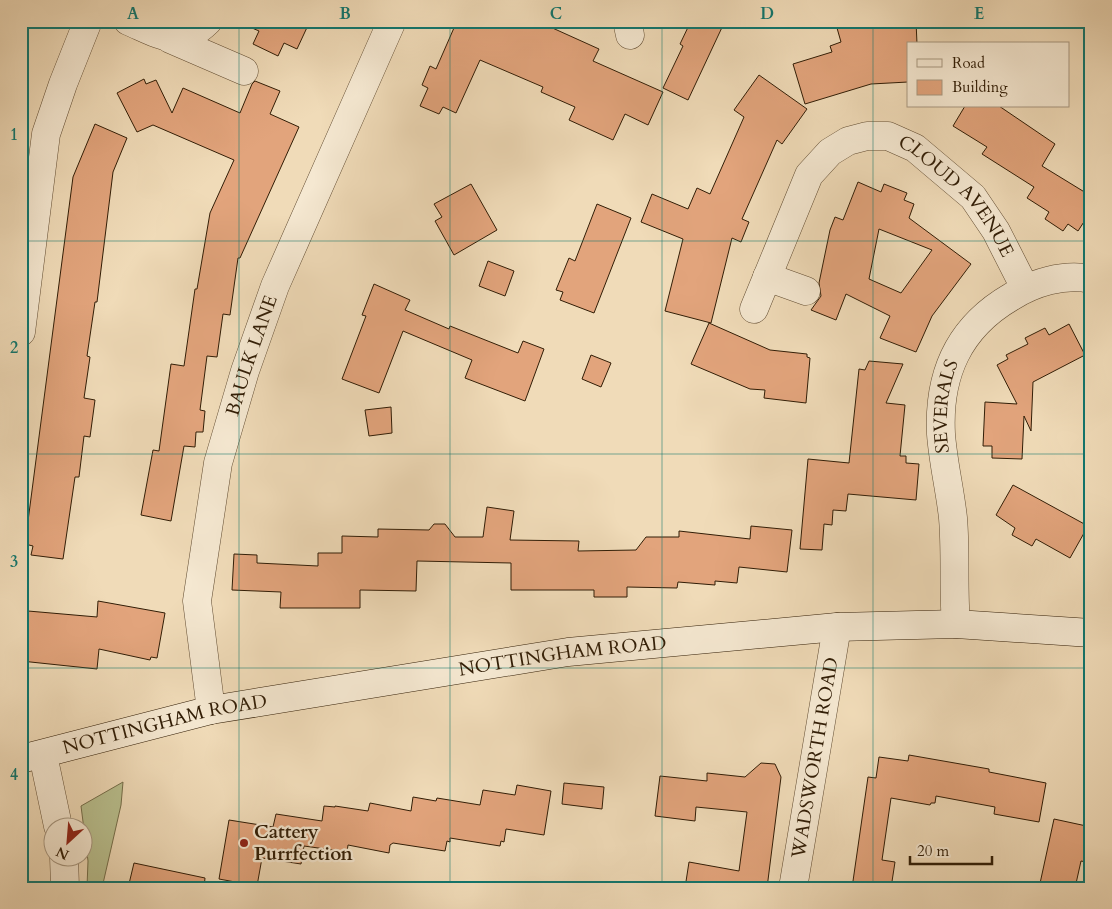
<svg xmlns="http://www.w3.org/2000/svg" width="1112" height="909" font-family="Cardo,serif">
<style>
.green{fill:#b9c08f;stroke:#756e4a}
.building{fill:#e2a47c;stroke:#311d06;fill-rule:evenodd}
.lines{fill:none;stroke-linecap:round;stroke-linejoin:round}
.minor-casing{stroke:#614c32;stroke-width:29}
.tertiary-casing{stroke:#614c32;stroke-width:29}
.secondary-casing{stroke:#311d06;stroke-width:29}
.minor{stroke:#f5e8d1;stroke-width:28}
.tertiary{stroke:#f5e8d1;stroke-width:28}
.secondary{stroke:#f5e8d1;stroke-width:28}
.grid{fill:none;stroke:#0f766e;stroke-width:1;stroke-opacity:0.55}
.poi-dot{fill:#8f2418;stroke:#f5e8d1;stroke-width:2}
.labels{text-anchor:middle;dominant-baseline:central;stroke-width:4.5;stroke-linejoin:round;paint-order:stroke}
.street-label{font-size:19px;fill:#311d06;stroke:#f5e8d1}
.poi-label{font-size:19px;font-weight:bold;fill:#311d06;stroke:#f5e8d1;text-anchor:start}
.neatline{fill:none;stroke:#0f766e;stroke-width:2}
.grid-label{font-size:16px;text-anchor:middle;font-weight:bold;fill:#0f766e}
</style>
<rect width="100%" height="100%" fill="#f0dbb8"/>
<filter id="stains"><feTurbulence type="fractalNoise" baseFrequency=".004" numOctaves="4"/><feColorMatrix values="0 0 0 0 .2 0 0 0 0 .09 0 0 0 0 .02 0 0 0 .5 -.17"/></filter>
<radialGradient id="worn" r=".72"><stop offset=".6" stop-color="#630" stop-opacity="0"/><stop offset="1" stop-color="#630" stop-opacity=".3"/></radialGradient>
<path class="green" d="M 123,782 L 121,805 L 102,888 L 87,887 L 88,861 L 81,806 Z"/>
<path class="building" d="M 236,21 L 310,21 L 297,49 L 284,43 L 278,56 L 253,44 L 259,31 Z
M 457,21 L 537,21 L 599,49 L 593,61 L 663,92 L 648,125 L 625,114 L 613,140 L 569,120 L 575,107 L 541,92 L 543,87 L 480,60 L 456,113 L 443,107 L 439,114 L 420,106 L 428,88 L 422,85 L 430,66 L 436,69 Z
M 691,21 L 725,21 L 688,100 L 663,88 L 683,46 L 680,44 Z
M 835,21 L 916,21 L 917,44 L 908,44 L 908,82 L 871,84 L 805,104 L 793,64 L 832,52 L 830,46 L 841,42 Z
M 759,75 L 807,109 L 782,144 L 777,140 L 742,219 L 749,222 L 741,242 L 732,238 L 711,323 L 665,311 L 683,239 L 641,222 L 652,194 L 688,209 L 697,188 L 710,194 L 744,117 L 734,110 Z
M 144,79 L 146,84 L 156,80 L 172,113 L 183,88 L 240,113 L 252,84 L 255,81 L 280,91 L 270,114 L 299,127 L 240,258 L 238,258 L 230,315 L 223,314 L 217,357 L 207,356 L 200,410 L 205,411 L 203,432 L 196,432 L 195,447 L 184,446 L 171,521 L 141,515 L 153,450 L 159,451 L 171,364 L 184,366 L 195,289 L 197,289 L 210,213 L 234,160 L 153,125 L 137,132 L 117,93 Z
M 965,106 L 999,106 L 1055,144 L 1042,166 L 1091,196 L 1091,211 L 1078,231 L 1068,224 L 1063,231 L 1045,219 L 1049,212 L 1027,198 L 1034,187 L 982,154 L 987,147 L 953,126 Z
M 95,124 L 127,138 L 113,172 L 97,302 L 95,302 L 87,356 L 90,357 L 84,398 L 95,400 L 90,437 L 84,436 L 79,477 L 75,477 L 63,559 L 31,555 L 33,546 L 25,544 L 73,177 Z
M 858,182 L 881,192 L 884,184 L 907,193 L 904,200 L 914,204 L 909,218 L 971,264 L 932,316 L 916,352 L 880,338 L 890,316 L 846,294 L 836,320 L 811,310 L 821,296 L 819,283 L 830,230 L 835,217 L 843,220 ZM 879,229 L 932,250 L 901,293 L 869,279 Z
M 471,184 L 497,230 L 454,255 L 435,221 L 442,217 L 434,204 Z
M 597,204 L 631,218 L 594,313 L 560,300 L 563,292 L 556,290 L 569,258 L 575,261 Z
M 488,261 L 514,271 L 505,296 L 479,286 Z
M 374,284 L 410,300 L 405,310 L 449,329 L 450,326 L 518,353 L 523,341 L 544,349 L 525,401 L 465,378 L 472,360 L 403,331 L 379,393 L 342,379 L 366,316 L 362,315 Z
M 709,323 L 770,350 L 807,354 L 807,357 L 810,358 L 806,403 L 764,398 L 765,390 L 750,389 L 691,364 Z
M 1069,324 L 1085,355 L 1033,382 L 1031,431 L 1024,416 L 1022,459 L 992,458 L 992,446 L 983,446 L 985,402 L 1017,404 L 997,365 L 1008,359 L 1006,355 L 1028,344 L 1025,338 L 1045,328 L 1049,335 Z
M 591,355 L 611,363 L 601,387 L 582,379 Z
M 869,361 L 903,364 L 886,403 L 905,405 L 900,456 L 906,456 L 906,463 L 919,464 L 916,500 L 848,494 L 846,511 L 833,510 L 832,525 L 824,524 L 822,550 L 800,549 L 808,459 L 849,463 L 859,369 L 865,370 Z
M 391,407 L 392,433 L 369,436 L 365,410 Z
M 1013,485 L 1088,526 L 1070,558 L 1036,539 L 1032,546 L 1012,535 L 1015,528 L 996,515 Z
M 487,507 L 514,511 L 510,540 L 579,541 L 578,551 L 636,550 L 646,537 L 679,537 L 679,531 L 750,539 L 751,526 L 792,530 L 787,572 L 739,567 L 737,583 L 715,581 L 715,585 L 678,582 L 677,588 L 627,587 L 627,597 L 594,597 L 594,590 L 511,590 L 511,563 L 417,561 L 416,591 L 360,590 L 360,608 L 280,608 L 281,592 L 232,590 L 234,554 L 257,555 L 257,563 L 318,566 L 318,553 L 342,553 L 342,536 L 378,537 L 378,529 L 429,530 L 434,524 L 445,524 L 455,537 L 483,537 Z
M 98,601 L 165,613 L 157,658 L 151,657 L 150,660 L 99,649 L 97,669 L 21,661 L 21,620 L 27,620 L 28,611 L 97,617 Z
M 909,755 L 989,769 L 989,772 L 1046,783 L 1039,822 L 994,814 L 995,807 L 936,796 L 935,803 L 931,803 L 930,805 L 891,798 L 882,860 L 895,862 L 891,888 L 852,888 L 868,777 L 876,778 L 879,757 L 908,761 Z
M 761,763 L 775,764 L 781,777 L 767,888 L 685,888 L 689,862 L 739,871 L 747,812 L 696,807 L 695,821 L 655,816 L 660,776 L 707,781 L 707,773 L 745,777 Z
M 564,783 L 604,787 L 602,809 L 562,804 Z
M 517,785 L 551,791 L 544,835 L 506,829 L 504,842 L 501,841 L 500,846 L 450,838 L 450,842 L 447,841 L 445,851 L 393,843 L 390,845 L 389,853 L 348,845 L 347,852 L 304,846 L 301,864 L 262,858 L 257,886 L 219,879 L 229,820 L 273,827 L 276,814 L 322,821 L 324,806 L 335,807 L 335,806 L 368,811 L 370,803 L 411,811 L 413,797 L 436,801 L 437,798 L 480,805 L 483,790 L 515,795 Z
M 1054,819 L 1091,827 L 1091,863 L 1081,861 L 1075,888 L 1039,888 Z
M 134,863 L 205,878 L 204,888 L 128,888 Z"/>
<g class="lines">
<defs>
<g id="minor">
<path d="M 128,21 C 159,34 179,50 208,21"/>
<path d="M 627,21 L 630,35"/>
<path d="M 170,39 L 244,71"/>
<path d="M 767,277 L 806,291"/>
<path id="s1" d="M 754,309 L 809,175 L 830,152 L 848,141 L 867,136 L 888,136 L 915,148 L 973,197 L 996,231 L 1025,288"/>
<path d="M 21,332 L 46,134 L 63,84 L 88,21"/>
<path id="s2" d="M 956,624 C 953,589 956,553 953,518 C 950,490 943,462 941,434 C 938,375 958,328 1011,297 C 1033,283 1064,273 1091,279"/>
<path id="s3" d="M 211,710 L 197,601 L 218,463 L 245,371 L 275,286 L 392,21"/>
<path id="s4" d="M 793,888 L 837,627"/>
</g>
<path id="tertiary" d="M 43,755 L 58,826
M 64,856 L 65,888"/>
<g id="secondary">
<path id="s5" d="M 21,759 L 211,710 L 568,652 L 837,627 L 956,624 L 1091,633"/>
</g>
</defs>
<use href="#minor" class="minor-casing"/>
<use href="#tertiary" class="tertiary-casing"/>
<use href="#secondary" class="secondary-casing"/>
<use href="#minor" class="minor"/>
<use href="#tertiary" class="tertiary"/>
<use href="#secondary" class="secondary"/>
</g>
<path class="grid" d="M 239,21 L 239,888M 450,21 L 450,888M 662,21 L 662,888M 873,21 L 873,888M 21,241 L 1091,241M 21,454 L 1091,454M 21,668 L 1091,668"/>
<circle class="poi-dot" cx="244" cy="843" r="5"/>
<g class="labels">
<g class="street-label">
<text stroke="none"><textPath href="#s1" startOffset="331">CLOUD AVENUE</textPath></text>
<text stroke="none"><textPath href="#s3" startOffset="362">BAULK LANE</textPath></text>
<text stroke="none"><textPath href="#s2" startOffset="219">SEVERALS</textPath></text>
<text stroke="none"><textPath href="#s5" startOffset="552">NOTTINGHAM ROAD</textPath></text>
<text stroke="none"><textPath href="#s5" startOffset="148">NOTTINGHAM ROAD</textPath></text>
<text stroke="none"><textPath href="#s4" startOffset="132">WADSWORTH ROAD</textPath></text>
</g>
<g class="poi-label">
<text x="254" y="832">Cattery<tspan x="254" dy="22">Purrfection</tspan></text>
</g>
</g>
<rect width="1112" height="909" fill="none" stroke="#f0dbb8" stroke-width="55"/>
<rect x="907" y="42" width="162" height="65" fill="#f5e8d1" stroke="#a79780"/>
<rect x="917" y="59" width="25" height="8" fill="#f5e8d1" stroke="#a79780"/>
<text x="952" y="68" font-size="15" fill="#311d06">Road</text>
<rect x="917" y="80" width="25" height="15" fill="#e2a47c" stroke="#a79780"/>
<text x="952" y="92" font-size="15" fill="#311d06">Building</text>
<g transform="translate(68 842) rotate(206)"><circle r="24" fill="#f5e8d1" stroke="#a79780"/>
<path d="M0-4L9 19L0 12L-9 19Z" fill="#8f2418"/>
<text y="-8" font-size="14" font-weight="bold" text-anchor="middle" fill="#311d06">N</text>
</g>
<path d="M910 856v8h82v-8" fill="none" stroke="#311d06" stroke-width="2.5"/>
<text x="917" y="856" font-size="15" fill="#311d06" stroke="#f5e8d1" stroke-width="4" paint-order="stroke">20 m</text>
<rect x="28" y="28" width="1056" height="854" class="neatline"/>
<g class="grid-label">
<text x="133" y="19">A</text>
<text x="345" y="19">B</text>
<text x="556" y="19">C</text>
<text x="767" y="19">D</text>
<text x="979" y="19">E</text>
<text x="14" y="140">1</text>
<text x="14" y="353">2</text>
<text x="14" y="567">3</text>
<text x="14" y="780">4</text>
</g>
<rect width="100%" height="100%" filter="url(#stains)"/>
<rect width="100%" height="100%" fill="url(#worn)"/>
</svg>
